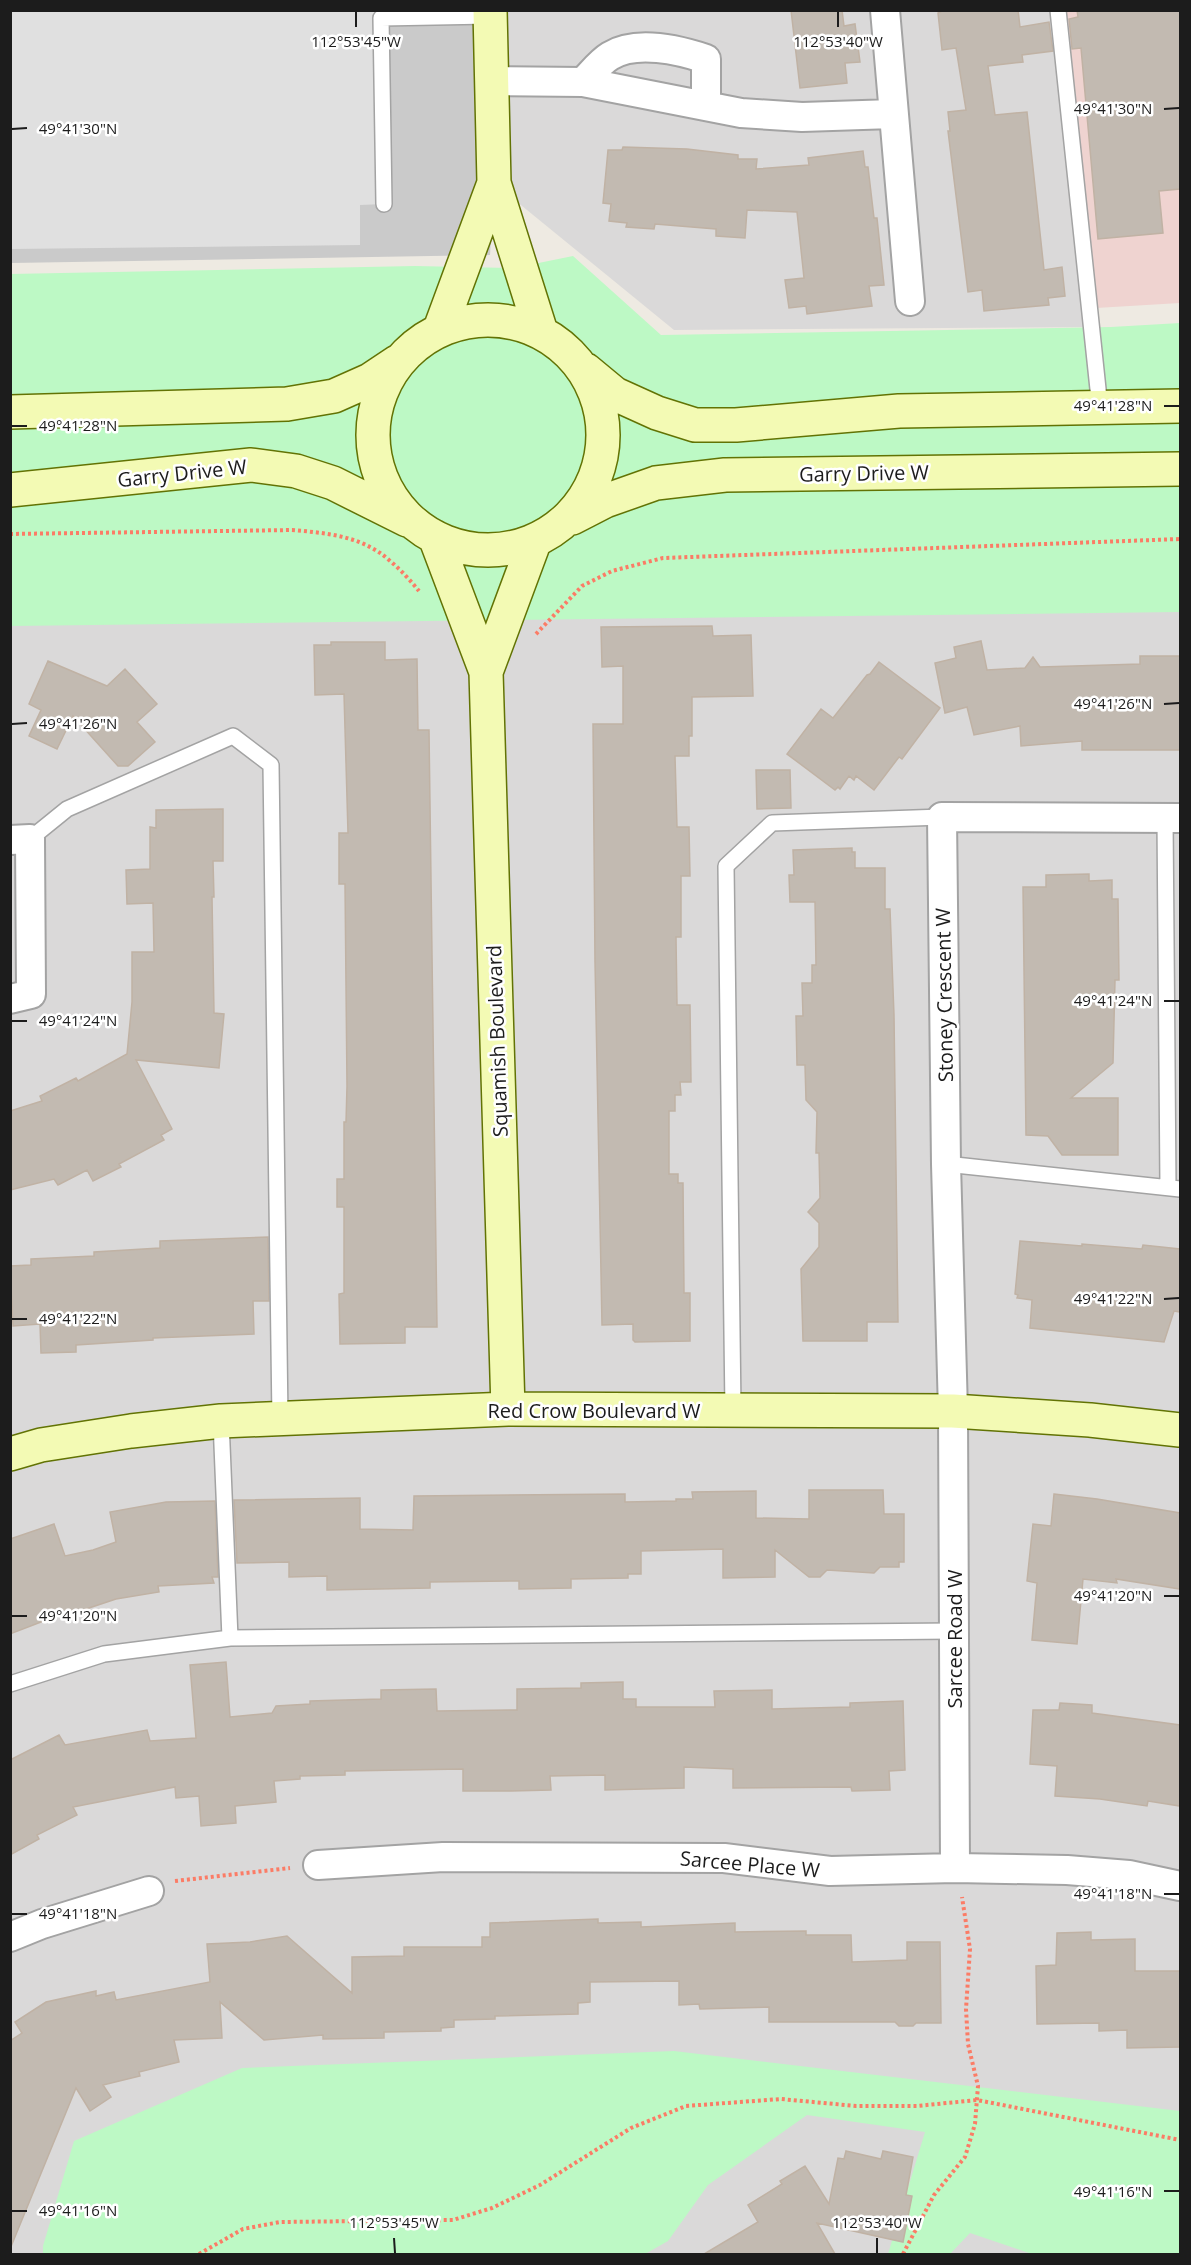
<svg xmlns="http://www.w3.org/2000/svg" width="1191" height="2265" font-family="'Open Sans',sans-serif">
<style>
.residential{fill:#dad9d9}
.commercial{fill:#efd3d0}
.religious{fill:#cacaca}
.park{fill:#bdf9c5}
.parking{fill:#e0e0e0}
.building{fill:#c2bab1;stroke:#c0b2a4;stroke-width:1.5}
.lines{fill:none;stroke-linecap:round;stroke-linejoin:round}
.lane-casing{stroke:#a3a3a3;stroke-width:18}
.street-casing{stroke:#a3a3a3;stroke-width:32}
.secondary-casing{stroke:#627304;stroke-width:36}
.path{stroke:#fb7c66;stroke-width:4;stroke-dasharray:3 3;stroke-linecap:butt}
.lane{stroke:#fff;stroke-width:15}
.street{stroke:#fff;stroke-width:28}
.secondary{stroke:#f3fab4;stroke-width:33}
.ticks{fill:none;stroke:#1c1c1c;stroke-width:2}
.labels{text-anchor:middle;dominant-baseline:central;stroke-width:5;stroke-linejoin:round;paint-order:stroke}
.street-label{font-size:20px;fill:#1c1c1c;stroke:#fff}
.ticks-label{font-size:15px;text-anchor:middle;fill:#1c1c1c;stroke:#fff;stroke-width:5;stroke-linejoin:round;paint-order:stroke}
</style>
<rect width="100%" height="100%" fill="#eeeae2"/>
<path class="residential" d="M 490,11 L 1058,11 L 1091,327 L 674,330 L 494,183 Z
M 1180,472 L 1180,2254 L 11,2254 L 10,503 Z"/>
<path class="commercial" d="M 1060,11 L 1180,11 L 1180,303 L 1096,308 Z"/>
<path class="religious" d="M 10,11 L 490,11 L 494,183 L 490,255 L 11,263 Z"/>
<path class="park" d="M 573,256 L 661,335 L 1111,327 L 1180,323 L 1180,612 L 11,626 L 10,274 L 415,266 L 514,268 Z
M 674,2051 L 1180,2111 L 1180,2254 L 1032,2254 L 970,2233 L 950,2254 L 888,2254 L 925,2132 L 807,2115 L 708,2185 L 668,2241 L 645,2254 L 43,2254 L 43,2246 L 74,2141 L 242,2068 Z"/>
<path class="parking" d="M 10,11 L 381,11 L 384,204 L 360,205 L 360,245 L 11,249 Z"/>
<path class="building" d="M 791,10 L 842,10 L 844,26 L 855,24 L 860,62 L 845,63 L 847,83 L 800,88 Z
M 944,10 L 1018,10 L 1020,27 L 1049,22 L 1053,51 L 1022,55 L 1023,62 L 988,66 L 995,115 L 1027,112 L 1044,270 L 1062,267 L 1065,296 L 1048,298 L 1049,305 L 984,311 L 982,290 L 968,292 L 948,131 L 950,131 L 948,112 L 966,110 L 956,48 L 942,50 L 938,13 Z
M 1077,10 L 1180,10 L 1180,189 L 1159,191 L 1163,233 L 1098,239 L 1081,48 L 1072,49 L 1069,19 L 1078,17 Z
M 623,147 L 687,149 L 738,155 L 738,159 L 757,159 L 756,169 L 809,165 L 808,158 L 863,151 L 865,167 L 868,167 L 874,218 L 877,218 L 884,285 L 869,286 L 872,306 L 807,314 L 806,306 L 789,308 L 785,280 L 804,278 L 797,212 L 747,210 L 745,238 L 716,236 L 716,229 L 655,224 L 654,229 L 626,227 L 627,223 L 609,221 L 611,204 L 603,203 L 608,150 L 622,150 Z
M 712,626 L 713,636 L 751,635 L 753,696 L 692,697 L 692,736 L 689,736 L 689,756 L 675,756 L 677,827 L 689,827 L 690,876 L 681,876 L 681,937 L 676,937 L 677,1005 L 690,1005 L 691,1082 L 680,1082 L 681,1095 L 675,1095 L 675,1111 L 669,1111 L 669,1174 L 678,1174 L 678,1183 L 683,1183 L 684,1293 L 690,1293 L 690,1341 L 635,1342 L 633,1340 L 633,1324 L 602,1325 L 595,962 L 593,724 L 623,724 L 623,666 L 602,667 L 601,627 Z
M 981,641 L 987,670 L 1025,668 L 1033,657 L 1040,667 L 1140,664 L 1140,656 L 1180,656 L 1180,750 L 1082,750 L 1082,741 L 1021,746 L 1020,726 L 974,735 L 967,707 L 945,713 L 935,663 L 956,658 L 954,647 Z
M 331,642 L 385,642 L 385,660 L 417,659 L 418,730 L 429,730 L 437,1327 L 405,1327 L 405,1343 L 340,1344 L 339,1294 L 344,1293 L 344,1207 L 337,1207 L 337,1179 L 344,1179 L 344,1122 L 346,1122 L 347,1086 L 345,884 L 339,884 L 339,833 L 348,833 L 344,694 L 315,695 L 314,645 L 331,645 Z
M 48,661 L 107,686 L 125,669 L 157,704 L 137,722 L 155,742 L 128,766 L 118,766 L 73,716 L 57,749 L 29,736 L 41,710 L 29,704 Z
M 879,662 L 940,708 L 902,759 L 899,757 L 874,790 L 856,776 L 854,780 L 849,776 L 840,789 L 838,787 L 835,790 L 787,754 L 821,709 L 833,718 L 867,675 L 870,674 Z
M 756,770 L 790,770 L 791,808 L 757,809 Z
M 223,809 L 223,861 L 213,861 L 214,897 L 212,897 L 214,1013 L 224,1014 L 219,1068 L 136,1060 L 172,1129 L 161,1135 L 164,1140 L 119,1164 L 121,1167 L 93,1181 L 87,1170 L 58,1185 L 54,1179 L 10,1190 L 10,1111 L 42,1101 L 40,1096 L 76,1078 L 78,1081 L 127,1054 L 132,1002 L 132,952 L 154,952 L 153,903 L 127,904 L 126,870 L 150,869 L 150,827 L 156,828 L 156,810 Z
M 852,848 L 852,852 L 855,852 L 855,868 L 885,868 L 885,909 L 890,909 L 894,1015 L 898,1322 L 867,1322 L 867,1341 L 803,1341 L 801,1269 L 819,1247 L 819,1223 L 808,1212 L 820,1198 L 819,1153 L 816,1153 L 817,1112 L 806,1100 L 805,1065 L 797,1065 L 796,1016 L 803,1016 L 802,983 L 812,983 L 812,965 L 816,965 L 815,902 L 790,902 L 789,875 L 794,875 L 793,850 Z
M 1089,874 L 1089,881 L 1112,880 L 1112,899 L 1118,899 L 1119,980 L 1115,980 L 1113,1063 L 1071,1098 L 1118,1098 L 1118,1155 L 1062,1155 L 1048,1136 L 1026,1135 L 1023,887 L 1046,887 L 1046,875 Z
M 268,1237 L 269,1301 L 253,1301 L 254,1334 L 153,1338 L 153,1340 L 76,1345 L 76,1352 L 41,1353 L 40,1324 L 13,1326 L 10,1266 L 31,1265 L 31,1259 L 94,1256 L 94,1252 L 160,1248 L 160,1241 Z
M 1020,1241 L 1082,1246 L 1082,1244 L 1142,1249 L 1143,1245 L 1180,1249 L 1180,1312 L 1174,1311 L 1164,1342 L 1030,1328 L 1032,1300 L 1017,1298 L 1018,1295 L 1015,1294 Z
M 809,1490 L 883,1490 L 884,1514 L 904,1514 L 904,1562 L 899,1562 L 899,1567 L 880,1567 L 874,1573 L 827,1570 L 820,1577 L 809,1577 L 775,1550 L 775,1577 L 723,1578 L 723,1549 L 641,1551 L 641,1574 L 628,1574 L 628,1578 L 571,1579 L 571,1588 L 519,1589 L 519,1581 L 430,1582 L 430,1588 L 327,1590 L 327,1576 L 289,1577 L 289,1562 L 237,1563 L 234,1500 L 360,1498 L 360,1529 L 413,1530 L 414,1496 L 625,1494 L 625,1502 L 676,1501 L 676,1499 L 693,1499 L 692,1492 L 756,1491 L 756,1518 L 809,1519 Z
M 1054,1494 L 1097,1499 L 1180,1513 L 1180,1589 L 1116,1579 L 1117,1583 L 1083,1579 L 1077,1644 L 1032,1640 L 1037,1583 L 1027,1581 L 1033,1524 L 1051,1526 Z
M 215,1501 L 218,1577 L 212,1577 L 214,1583 L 158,1586 L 159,1592 L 116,1599 L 68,1615 L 67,1612 L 10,1634 L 10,1539 L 54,1524 L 65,1556 L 93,1550 L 116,1542 L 110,1512 L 166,1502 Z
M 226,1662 L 230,1717 L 272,1713 L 276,1706 L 310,1704 L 310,1701 L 381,1699 L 381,1690 L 436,1689 L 437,1711 L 517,1710 L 517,1689 L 581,1688 L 581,1683 L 623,1682 L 623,1699 L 636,1699 L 636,1707 L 715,1707 L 714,1691 L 772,1690 L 772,1709 L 850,1707 L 850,1703 L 903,1701 L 905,1770 L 889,1771 L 890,1790 L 852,1791 L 851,1787 L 733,1788 L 733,1769 L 684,1767 L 684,1788 L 605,1790 L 605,1775 L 550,1776 L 551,1790 L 511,1791 L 463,1791 L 463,1769 L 345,1771 L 345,1775 L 300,1776 L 300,1779 L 274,1781 L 276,1802 L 235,1806 L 236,1823 L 201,1826 L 199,1796 L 176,1798 L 175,1787 L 73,1807 L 77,1815 L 37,1835 L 39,1839 L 10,1855 L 10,1760 L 59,1735 L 65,1745 L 147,1730 L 150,1741 L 196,1738 L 190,1665 Z
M 1060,1703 L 1092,1705 L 1092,1713 L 1180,1725 L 1180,1806 L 1148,1801 L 1147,1806 L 1100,1799 L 1055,1796 L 1057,1766 L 1030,1764 L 1033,1710 L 1059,1710 Z
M 598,1919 L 598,1923 L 641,1922 L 641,1927 L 735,1923 L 735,1932 L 806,1931 L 806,1935 L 851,1935 L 852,1962 L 907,1960 L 907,1942 L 940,1942 L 941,2023 L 916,2023 L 913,2026 L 899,2026 L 895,2022 L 769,2022 L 769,2007 L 700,2009 L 699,2004 L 679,2005 L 679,1981 L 590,1982 L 590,2002 L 578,2003 L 578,2014 L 495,2016 L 495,2019 L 454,2020 L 454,2027 L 441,2028 L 441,2031 L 384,2032 L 384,2038 L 323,2039 L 323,2035 L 264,2040 L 220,2002 L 222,2038 L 174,2040 L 179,2062 L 139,2072 L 140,2076 L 103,2085 L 111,2097 L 90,2111 L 76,2088 L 10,2249 L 10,2041 L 22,2033 L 15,2022 L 46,2002 L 96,1991 L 96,1996 L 114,1992 L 116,2000 L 210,1982 L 207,1944 L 250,1942 L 287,1936 L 352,1993 L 352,1957 L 404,1956 L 404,1947 L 482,1947 L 482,1937 L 490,1937 L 490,1923 Z
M 1091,1932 L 1091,1940 L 1135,1939 L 1135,1971 L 1180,1971 L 1180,2047 L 1127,2048 L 1127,2030 L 1099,2031 L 1099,2023 L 1037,2024 L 1036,1966 L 1056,1965 L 1057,1933 Z
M 846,2151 L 881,2159 L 883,2151 L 913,2157 L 906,2195 L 912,2196 L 903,2242 L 817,2223 L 835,2254 L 704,2254 L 758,2222 L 748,2205 L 782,2184 L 780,2181 L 805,2166 L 829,2204 L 838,2158 L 844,2159 Z"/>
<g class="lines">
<defs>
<path id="lane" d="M 1058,10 L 1100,408
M 384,204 L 381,18 L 490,16
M 1165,818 L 1168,1187
M 30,839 L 67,809 L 233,736 L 271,765 L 280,1419
M 946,1164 L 1180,1189
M 733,1410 L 726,866 L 772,823 L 942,817
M 221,1421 L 230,1638
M 10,1684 L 104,1654 L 230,1638 L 954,1631"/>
<path id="street" d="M 885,10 L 910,301
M 493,81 L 583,82 L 741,113 L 802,117 L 893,114
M 583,82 C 591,74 600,62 610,56 C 636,40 679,50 706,59 L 706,106
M 10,840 L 30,839 L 31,994 L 10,999
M 318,1865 L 443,1857 L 724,1858 L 830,1871 L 955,1868 L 1067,1870 L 1129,1875 L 1180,1886
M 955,1868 L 953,1411 L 946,1164 L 942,817 L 1180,818
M 10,1937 L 42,1924 L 149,1891"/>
<path id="secondary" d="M 490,10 L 494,183 L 541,332
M373 435a115 115 0 1 1 230 0a115 115 0 1 1-230 0Z
M 440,329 L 494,183
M 586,370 L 615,394 L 657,413 L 695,425 L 736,425 L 899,411 L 1180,406
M 10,412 L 287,404 L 334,396 L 370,380 L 397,362
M 10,490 L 251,465 L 296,471 L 333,483 L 407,520
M 572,518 L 605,501 L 656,483 L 725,475 L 1180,469
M 435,537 L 486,672 L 508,1409
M 486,672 L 535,540
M 10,1454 L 41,1445 L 131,1431 L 221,1421 L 508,1409 L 953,1411 L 1090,1420 L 1180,1430"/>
</defs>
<use href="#lane" class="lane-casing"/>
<use href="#street" class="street-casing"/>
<use href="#secondary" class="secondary-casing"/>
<path class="path" d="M 10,534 L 292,530 C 327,533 362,536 389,560 C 400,569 410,580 419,591
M 536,634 L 582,586 L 612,571 L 663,558 L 1180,539
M 175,1881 L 290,1868
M 199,2254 L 243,2229 L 280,2222 L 453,2220 L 492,2208 L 540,2185 L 631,2128 L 686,2106 L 781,2099 L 856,2106 L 917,2106 L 977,2100 L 1180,2140
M 903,2254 L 934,2195 L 965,2157 L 975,2124 L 978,2086 L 968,2044 L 966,2009 L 970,1949 L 962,1897"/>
<use href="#lane" class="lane"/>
<use href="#street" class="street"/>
<use href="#secondary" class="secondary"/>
</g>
<path class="ticks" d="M 356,12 L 356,27M 838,12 L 838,27M 1164,109 L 1179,108M 12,129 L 27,128M 1164,406 L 1179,406M 12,426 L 27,426M 1164,704 L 1179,703M 12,724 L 27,723M 1164,1001 L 1179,1001M 12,1021 L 27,1021M 1164,1299 L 1179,1298M 12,1319 L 27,1319M 1164,1596 L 1179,1596M 12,1616 L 27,1616M 1164,1894 L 1179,1894M 12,1914 L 27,1914M 1164,2191 L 1179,2191M 12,2211 L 27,2211M 394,2238 L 395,2253M 877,2238 L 877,2253"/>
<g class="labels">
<g class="street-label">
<text transform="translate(182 473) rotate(-6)">Garry Drive W</text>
<text transform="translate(864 473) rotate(-1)">Garry Drive W</text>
<text transform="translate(944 995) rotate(-91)">Stoney Crescent W</text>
<text transform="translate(497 1041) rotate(-92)">Squamish Boulevard</text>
<text x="594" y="1410">Red Crow Boulevard W</text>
<text transform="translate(954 1639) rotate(-90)">Sarcee Road W</text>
<text transform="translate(750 1864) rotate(5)">Sarcee Place W</text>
</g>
</g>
<g class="ticks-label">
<text x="356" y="47">112°53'45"W</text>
<text x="838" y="47">112°53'40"W</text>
<text x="1113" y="114">49°41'30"N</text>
<text x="78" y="134">49°41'30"N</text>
<text x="1113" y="411">49°41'28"N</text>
<text x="78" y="431">49°41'28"N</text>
<text x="1113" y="709">49°41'26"N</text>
<text x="78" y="729">49°41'26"N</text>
<text x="1113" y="1006">49°41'24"N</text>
<text x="78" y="1026">49°41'24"N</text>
<text x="1113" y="1304">49°41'22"N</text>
<text x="78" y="1324">49°41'22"N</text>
<text x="1113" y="1601">49°41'20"N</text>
<text x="78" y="1621">49°41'20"N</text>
<text x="1113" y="1899">49°41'18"N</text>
<text x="78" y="1919">49°41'18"N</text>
<text x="1113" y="2197">49°41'16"N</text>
<text x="78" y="2216">49°41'16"N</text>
<text x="394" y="2228">112°53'45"W</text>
<text x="877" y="2228">112°53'40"W</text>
</g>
<rect width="1191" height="2265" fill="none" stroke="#1c1c1c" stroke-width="24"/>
</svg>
